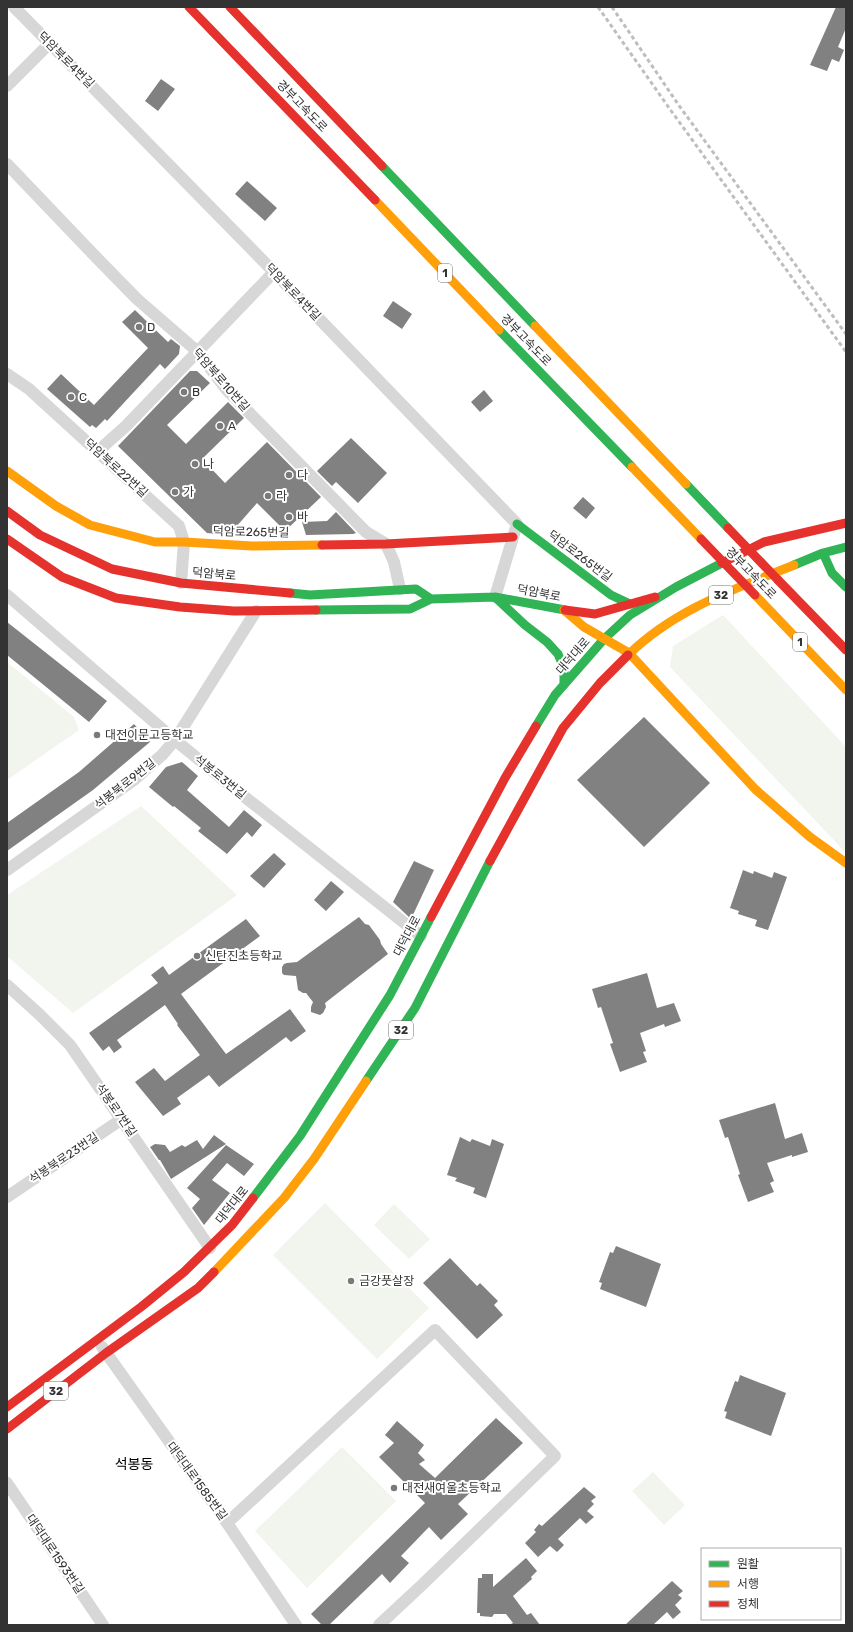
<svg xmlns="http://www.w3.org/2000/svg" width="853" height="1632" font-family="Rubik,'Noto Sans KR',sans-serif">
<style>
.green{fill:#f1f5ed}
.building{fill:#818181}
.lines{fill:none;stroke-linecap:round;stroke-linejoin:round}
.street{stroke:#d7d7d7;stroke-width:12}
.fast{stroke:#30b455;stroke-width:9}
.slow{stroke:#ff9f0a;stroke-width:9}
.jam{stroke:#e5322d;stroke-width:9}
.rail{stroke:#bebebe;stroke-width:3;stroke-dasharray:4 3;stroke-linecap:butt}
.jam-bridge{stroke:#e5322d;stroke-width:9}
.poi-dot{fill:#7a7a7a;stroke:#fff;stroke-width:1.5}
.labels{text-anchor:middle;dominant-baseline:central;stroke-width:4;stroke-linejoin:round;paint-order:stroke}
.shield{fill:#fff;stroke:#707070;stroke-width:1}
.shield-label{font-size:11px;font-weight:bold;fill:#333}
.street-label{font-size:12px;fill:#333;stroke:#fff}
.poi-label{font-size:12px;fill:#333;stroke:#fff;text-anchor:start}
.quarter-label{font-size:14px;fill:#000;stroke:#fff}
</style>
<rect width="100%" height="100%" fill="#fff"/>
<path class="green" d="M 723,615 L 846,747 L 846,853 L 670,667 L 673,646 Z
M 7,662 L 74,717 L 79,730 L 7,780 Z
M 141,806 L 237,895 L 73,1013 L 7,956 L 7,895 Z
M 325,1203 L 429,1308 L 377,1359 L 273,1255 Z
M 394,1204 L 430,1239 L 409,1259 L 374,1225 Z
M 342,1447 L 396,1501 L 307,1588 L 255,1531 Z
M 653,1472 L 685,1505 L 664,1525 L 632,1491 Z"/>
<path class="building" d="M 836,7 L 846,7 L 846,28 L 838,47 L 844,50 L 839,62 L 832,59 L 827,71 L 810,65 Z
M 161,79 L 175,89 L 158,111 L 145,101 Z
M 247,181 L 277,208 L 265,221 L 235,194 Z
M 393,301 L 412,314 L 402,329 L 383,316 Z
M 135,310 L 168,342 L 171,339 L 180,346 L 179,354 L 165,369 L 160,364 L 107,421 L 105,419 L 96,428 L 92,425 L 90,427 L 47,389 L 61,374 L 94,405 L 148,348 L 122,322 Z
M 190,371 L 197,371 L 210,383 L 167,425 L 186,444 L 228,402 L 244,418 L 202,459 L 225,483 L 267,442 L 321,497 L 285,531 L 257,503 L 229,535 L 207,533 L 118,446 Z
M 484,390 L 493,401 L 480,412 L 471,402 Z
M 351,438 L 387,473 L 358,503 L 336,482 L 332,486 L 317,471 Z
M 583,497 L 595,508 L 586,519 L 573,508 Z
M 336,512 L 356,533 L 353,534 L 306,535 L 302,522 L 327,521 Z
M 7,622 L 107,701 L 89,722 L 7,655 Z
M 644,717 L 710,783 L 644,847 L 577,780 Z
M 134,724 L 150,742 L 93,790 L 7,851 L 7,823 L 79,772 Z
M 182,762 L 198,776 L 187,790 L 229,827 L 244,810 L 262,825 L 252,837 L 247,832 L 227,854 L 198,831 L 201,828 L 174,806 L 173,807 L 149,787 L 166,767 Z
M 274,853 L 286,864 L 264,888 L 250,876 Z
M 414,861 L 434,870 L 411,919 L 393,902 Z
M 743,870 L 753,874 L 754,871 L 772,878 L 774,872 L 787,877 L 768,930 L 755,926 L 757,920 L 738,914 L 739,911 L 730,908 Z
M 331,881 L 344,892 L 326,911 L 314,900 Z
M 359,917 L 365,924 L 369,925 L 380,940 L 381,944 L 388,954 L 325,1003 L 326,1007 L 323,1013 L 320,1015 L 311,1012 L 311,1007 L 313,1002 L 306,993 L 303,993 L 298,990 L 296,976 L 284,975 L 282,973 L 282,967 L 284,964 L 287,963 L 297,962 Z
M 246,919 L 260,936 L 181,994 L 226,1054 L 290,1009 L 306,1031 L 291,1042 L 286,1037 L 219,1087 L 209,1075 L 177,1098 L 181,1104 L 163,1116 L 135,1082 L 154,1068 L 165,1081 L 200,1055 L 177,1025 L 178,1024 L 165,1005 L 117,1040 L 122,1047 L 114,1053 L 109,1046 L 103,1051 L 89,1033 L 158,983 L 151,975 L 163,966 L 169,975 Z
M 647,973 L 657,1008 L 674,1003 L 681,1021 L 665,1027 L 664,1024 L 640,1033 L 646,1051 L 643,1052 L 647,1062 L 620,1072 L 610,1044 L 613,1043 L 601,1007 L 598,1008 L 592,989 Z
M 775,1103 L 785,1139 L 802,1133 L 808,1152 L 792,1157 L 792,1155 L 767,1163 L 774,1181 L 770,1183 L 774,1192 L 748,1202 L 738,1175 L 740,1174 L 728,1137 L 725,1138 L 719,1120 Z
M 214,1135 L 226,1144 L 171,1179 L 160,1160 L 159,1160 L 150,1147 L 155,1144 L 165,1145 L 170,1152 L 182,1145 L 185,1147 L 197,1140 L 203,1149 Z
M 460,1137 L 470,1142 L 472,1139 L 490,1146 L 492,1139 L 504,1144 L 486,1198 L 473,1193 L 475,1188 L 455,1181 L 457,1178 L 447,1175 Z
M 226,1145 L 254,1164 L 244,1176 L 227,1163 L 212,1180 L 230,1193 L 204,1225 L 192,1208 L 200,1199 L 187,1188 Z
M 616,1246 L 661,1264 L 646,1307 L 600,1289 L 602,1283 L 599,1282 L 610,1252 L 613,1253 Z
M 450,1258 L 477,1286 L 480,1283 L 498,1301 L 494,1305 L 503,1315 L 477,1339 L 423,1283 Z
M 740,1375 L 786,1393 L 771,1436 L 725,1418 L 727,1412 L 724,1411 L 735,1381 L 738,1382 Z
M 496,1418 L 523,1443 L 458,1504 L 468,1514 L 441,1540 L 429,1527 L 401,1556 L 409,1563 L 390,1583 L 382,1574 L 329,1625 L 322,1625 L 311,1614 L 425,1503 L 379,1457 L 394,1443 L 385,1435 L 397,1421 L 424,1445 L 418,1453 L 425,1460 L 419,1464 L 435,1478 Z
M 584,1487 L 596,1497 L 591,1501 L 594,1504 L 587,1511 L 594,1517 L 586,1524 L 580,1518 L 558,1539 L 564,1545 L 557,1552 L 550,1546 L 538,1557 L 525,1543 L 536,1532 L 534,1530 L 539,1524 L 542,1526 Z
M 526,1558 L 537,1571 L 531,1577 L 532,1579 L 513,1596 L 527,1615 L 531,1613 L 540,1625 L 509,1625 L 513,1623 L 506,1614 L 494,1614 L 492,1617 L 480,1616 L 480,1613 L 477,1613 L 478,1578 L 482,1578 L 482,1574 L 493,1574 L 493,1587 Z
M 672,1581 L 683,1591 L 678,1595 L 682,1598 L 675,1605 L 681,1612 L 673,1619 L 667,1612 L 653,1625 L 625,1625 Z"/>
<g class="lines">
<path class="street" d="M 14,7 L 274,272 L 517,524 L 495,597
M 7,86 L 50,43
M 7,164 L 92,253 L 137,299 L 198,352 L 227,390 L 366,532 L 386,544 L 394,562 L 400,589
M 7,374 L 29,389 L 179,526 L 184,542 L 181,583
M 98,451 L 126,426 L 274,272
M 7,595 L 175,740 L 236,790 L 421,936
M 7,870 L 135,779 L 162,755 L 175,740 L 256,611
M 7,985 L 40,1015 L 70,1045 L 210,1248
M 7,1197 L 122,1119
M 102,1347 L 227,1523 L 296,1625
M 7,1483 L 103,1625
M 227,1523 L 435,1330 L 555,1456 L 423,1584 L 379,1625"/>
<path class="fast" d="M 382,166 L 535,326
M 499,330 L 632,467
M 686,484 L 728,528
M 517,524 L 611,595 L 630,604
M 823,553 L 832,573 L 846,587
M 794,565 L 823,553 L 846,547
M 290,593 L 310,595 L 416,589 L 431,599
M 495,597 L 525,625 L 547,642 L 558,654 L 564,668 L 564,685
M 316,610 L 410,609 L 431,599 L 495,597 L 565,610
M 536,726 L 555,695 L 604,639 L 630,615 L 676,587 L 722,563
M 366,1081 L 415,1008 L 490,861
M 253,1198 L 300,1136 L 390,995 L 431,917"/>
<path class="slow" d="M 375,200 L 499,330
M 535,326 L 686,484
M 632,467 L 701,539
M 7,471 L 56,506 L 90,525 L 155,542 L 184,542 L 252,546 L 322,545
M 755,595 L 846,690
M 564,610 L 584,627 L 629,653 L 755,789 L 810,837 L 846,863
M 628,655 C 675,609 735,589 794,565
M 214,1272 L 284,1198 L 314,1159 L 366,1081"/>
<path class="jam" d="M 189,7 L 375,200
M 230,7 L 382,166
M 7,511 L 40,535 L 112,569 L 181,583 L 290,593
M 7,539 L 62,577 L 116,598 L 180,607 L 234,611 L 316,610
M 322,545 L 386,544 L 513,537
M 722,563 L 764,542 L 846,523
M 778,580 L 846,650
M 565,610 L 595,614 L 655,597
M 490,861 L 563,728 L 600,683 L 628,655
M 431,917 L 505,778 L 536,726
M 7,1407 L 141,1307 L 184,1272 L 232,1225 L 253,1198
M 7,1429 L 106,1353 L 198,1288 L 214,1272"/>
<path class="rail" d="M 598,7 L 672,112 L 846,352
M 612,7 L 680,107 L 846,334"/>
<path class="jam-bridge" d="M 728,528 L 778,580
M 701,539 L 755,595"/>
</g>
<g class="poi-dot">
<circle cx="139" cy="327" r="4"/>
<circle cx="184" cy="392" r="4"/>
<circle cx="71" cy="397" r="4"/>
<circle cx="220" cy="426" r="4"/>
<circle cx="195" cy="464" r="4"/>
<circle cx="289" cy="475" r="4"/>
<circle cx="175" cy="492" r="4"/>
<circle cx="268" cy="496" r="4"/>
<circle cx="289" cy="517" r="4"/>
<circle cx="97" cy="735" r="4"/>
<circle cx="197" cy="956" r="4"/>
<circle cx="351" cy="1281" r="4"/>
<circle cx="394" cy="1488" r="4"/>
</g>
<g class="labels">
<g class="shield">
<rect x="438" y="264" width="14" height="18" rx="3"/>
<rect x="709" y="586" width="24" height="18" rx="3"/>
<rect x="793" y="633" width="14" height="18" rx="3"/>
<rect x="389" y="1021" width="24" height="18" rx="3"/>
<rect x="44" y="1382" width="24" height="18" rx="3"/>
</g>
<g class="shield-label">
<text x="445" y="273">1</text>
<text x="721" y="595">32</text>
<text x="800" y="642">1</text>
<text x="401" y="1030">32</text>
<text x="56" y="1391">32</text>
</g>
<g class="street-label">
<text transform="translate(66 60) rotate(45)">덕암북로4번길</text>
<text transform="translate(302 106) rotate(46)">경부고속도로</text>
<text transform="translate(293 292) rotate(46)">덕암북로4번길</text>
<text transform="translate(526 340) rotate(46)">경부고속도로</text>
<text transform="translate(221 380) rotate(49)">덕암북로10번길</text>
<text transform="translate(116 468) rotate(42)">덕암북로22번길</text>
<text transform="translate(251 532) rotate(1)">덕암로265번길</text>
<text transform="translate(580 556) rotate(37)">덕암로265번길</text>
<text transform="translate(751 573) rotate(46)">경부고속도로</text>
<text transform="translate(214 574) rotate(5)">덕암북로</text>
<text transform="translate(539 593) rotate(11)">덕암북로</text>
<text transform="translate(573 656) rotate(-49)">대덕대로</text>
<text transform="translate(220 777) rotate(39)">석봉로3번길</text>
<text transform="translate(125 784) rotate(-38)">석봉북로9번길</text>
<text transform="translate(407 936) rotate(-62)">대덕대로</text>
<text transform="translate(116 1110) rotate(55)">석봉로7번길</text>
<text transform="translate(64 1158) rotate(-34)">석봉북로23번길</text>
<text transform="translate(232 1205) rotate(-51)">대덕대로</text>
<text transform="translate(197 1481) rotate(54)">대덕대로1585번길</text>
<text transform="translate(55 1554) rotate(56)">대덕대로1593번길</text>
</g>
<g class="poi-label">
<text x="147" y="327">D</text>
<text x="192" y="392">B</text>
<text x="79" y="397">C</text>
<text x="228" y="426">A</text>
<text x="203" y="464">나</text>
<text x="297" y="475">다</text>
<text x="183" y="492">가</text>
<text x="276" y="496">라</text>
<text x="297" y="517">바</text>
<text x="105" y="735">대전이문고등학교</text>
<text x="205" y="956">신탄진초등학교</text>
<text x="359" y="1281">금강풋살장</text>
<text x="402" y="1488">대전새여울초등학교</text>
</g>
<g class="quarter-label">
<text x="134" y="1464">석봉동</text>
</g>
</g>
<rect width="853" height="1632" fill="none" stroke="#333333" stroke-width="16"/>
<rect x="701" y="1548" width="140" height="72" fill="#ffffff" stroke="#adadad"/>
<rect x="709" y="1561" width="20" height="6" fill="#30b455" stroke="#adadad"/>
<text x="737" y="1568" font-size="12" fill="#333333">원활</text>
<rect x="709" y="1581" width="20" height="6" fill="#ff9f0a" stroke="#adadad"/>
<text x="737" y="1588" font-size="12" fill="#333333">서행</text>
<rect x="709" y="1601" width="20" height="6" fill="#e5322d" stroke="#adadad"/>
<text x="737" y="1608" font-size="12" fill="#333333">정체</text>
</svg>
